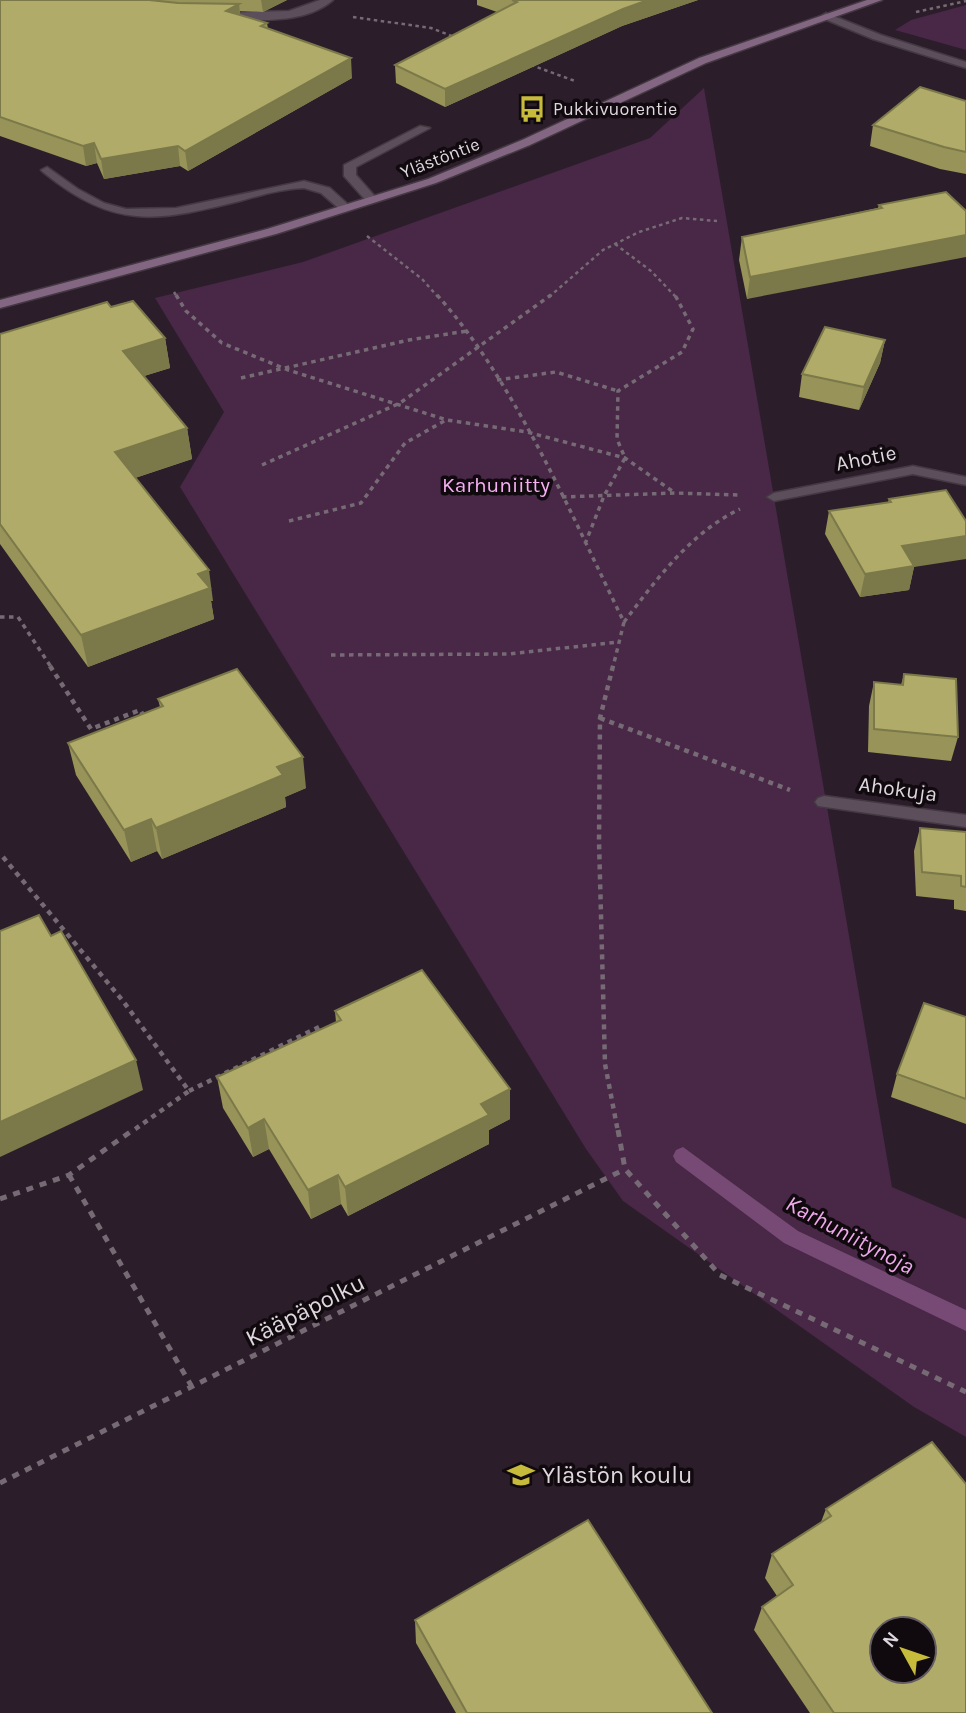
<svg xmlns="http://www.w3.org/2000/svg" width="966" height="1713" font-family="Karla,sans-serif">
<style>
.green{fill:#482747}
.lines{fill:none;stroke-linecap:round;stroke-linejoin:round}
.stream{fill:#774a75;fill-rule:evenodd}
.lane-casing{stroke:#443943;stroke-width:3}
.street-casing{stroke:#443943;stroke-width:3}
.secondary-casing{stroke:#443943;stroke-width:3}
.path-far3{stroke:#766b75;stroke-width:2.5;stroke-dasharray:3.5 3.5;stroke-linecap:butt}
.path-far2{stroke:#766b75;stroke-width:3.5;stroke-dasharray:4.5 4.5;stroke-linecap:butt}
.path-far1{stroke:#766b75;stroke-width:4.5;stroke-dasharray:5 5;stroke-linecap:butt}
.path{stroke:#766b75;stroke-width:5;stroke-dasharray:7 7;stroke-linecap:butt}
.lane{fill:#5c4e5b;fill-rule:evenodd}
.street{fill:#5c4e5b;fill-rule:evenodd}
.secondary{fill:#836681;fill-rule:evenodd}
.wall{fill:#979359}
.shaded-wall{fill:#7b7849}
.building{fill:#b0ab68;stroke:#7b7849;stroke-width:2;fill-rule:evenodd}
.labels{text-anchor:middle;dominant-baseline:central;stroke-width:7;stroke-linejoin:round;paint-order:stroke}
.far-poi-label{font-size:18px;fill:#dfd6de;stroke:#100a0f;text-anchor:start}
.far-street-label{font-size:18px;fill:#dfd6de;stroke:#100a0f}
.street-label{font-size:21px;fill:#dfd6de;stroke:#100a0f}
.park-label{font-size:21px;fill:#f6aff2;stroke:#100a0f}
.water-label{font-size:23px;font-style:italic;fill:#efa9eb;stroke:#100a0f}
.near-street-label{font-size:24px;fill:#dfd6de;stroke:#100a0f}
.near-poi-label{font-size:24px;fill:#dfd6de;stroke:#100a0f;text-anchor:start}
</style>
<rect width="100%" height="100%" fill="#2b1e2a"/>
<path class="green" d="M 966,5 L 966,50 L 895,30 L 911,20 Z
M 704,88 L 892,1187 L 966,1219 L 966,1437 L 914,1407 L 623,1201 L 586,1149 L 180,487 L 224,412 L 155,298 L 303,262 L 650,138 Z"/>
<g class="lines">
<path class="stream" d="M 683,1147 L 798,1231 L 966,1310 L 966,1331 L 784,1243 L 676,1162 L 673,1156 L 676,1150 Z"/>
<defs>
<path id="lane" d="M 420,126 L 430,128 L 356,167 L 356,175 L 379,201 L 369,204 L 344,176 L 344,165 Z
M 47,167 L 78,189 L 104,203 L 126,209 L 176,208 L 304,181 L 330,188 L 353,209 L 343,212 L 321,193 L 304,188 C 282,189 261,195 240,201 C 155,222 115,230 43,172 L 41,170 Z
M 824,796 L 966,815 L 966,827 L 818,806 L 815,802 L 818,798 Z"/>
<path id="street" d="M 320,0 L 333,0 C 304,25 256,20 220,19 L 215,16 L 220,13 L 289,11 Z
M 826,13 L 881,35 L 966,62 L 966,68 L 873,39 L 822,18 L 821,16 Z
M 913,466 L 966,477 L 966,485 L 913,474 L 774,501 L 767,497 L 774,493 Z"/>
<path id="secondary" d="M 867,0 L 882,0 L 706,63 L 530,145 L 436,183 L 276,234 L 0,308 L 0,300 L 267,229 L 428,179 L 522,140 L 699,58 Z"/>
</defs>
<use href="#lane" class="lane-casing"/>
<use href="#street" class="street-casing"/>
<use href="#secondary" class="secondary-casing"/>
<path class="path-far3" d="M 916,12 L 966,1
M 353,17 L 431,28 L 457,38
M 531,65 L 575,81
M 367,236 L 422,279 L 438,297
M 615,244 L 651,271 L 676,297
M 174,292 L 177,297
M 549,297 L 603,250 L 639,232 L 682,218 L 717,221"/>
<path class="path-far2" d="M 176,295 L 186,311 L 222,343 L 288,370 L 447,420 L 527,432 L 625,458 L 675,493
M 437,295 C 515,381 572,517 624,622 L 613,667
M 241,378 L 409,340 L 467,331
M 497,380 L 556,372 L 618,391
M 262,465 L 400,403 L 551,295
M 562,497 L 675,493 L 738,495
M 289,521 L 361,503 L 405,443 L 446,420
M 585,544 L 604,496 L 625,458 L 617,439 L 618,391 L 682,352 L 693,329 L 675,295
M 0,617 L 18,617 L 51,667
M 624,622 C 657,579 690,533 740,509
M 331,655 L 508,654 L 619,642"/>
<path class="path-far1" d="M 50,666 L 91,729 L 140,710 L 145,718
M 613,666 L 600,718 L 599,841 L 605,1064 L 618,1132
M 600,718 L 790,790
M 3,857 L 123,1001 L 189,1091 L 131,1132
M 189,1091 L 319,1027"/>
<path class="path" d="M 618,1130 L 625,1169 L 720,1275 L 966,1392
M 69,1175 L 192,1387
M 0,1199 L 69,1175 L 133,1130
M 0,1483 L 625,1169"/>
<use href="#lane" class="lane"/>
<use href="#street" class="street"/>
<use href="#secondary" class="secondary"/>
</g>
<path class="wall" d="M 0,0 L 287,0 L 263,12 L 240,11 L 240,15 L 267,23 L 268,29 L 352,78 L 188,171 L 180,166 L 104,179 L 97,163 L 86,166 L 0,136 Z
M 477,0 L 698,0 L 622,26 L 445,107 L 396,83 L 395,65 L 497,12 L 477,5 Z
M 966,101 L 966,174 L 940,169 L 870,146 L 873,125 Z
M 879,205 L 966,211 L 747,299 L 739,260 L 742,237 L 878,208 Z
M 111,307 L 165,338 L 170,368 L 144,376 L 187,428 L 192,459 L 135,478 L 213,601 L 211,601 L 214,619 L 88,667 L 0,544 L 0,334 Z
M 885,340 L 880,363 L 859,410 L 799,397 L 802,374 Z
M 889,499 L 914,567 L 909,590 L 860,597 L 825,534 L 829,511 L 888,502 Z
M 904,674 L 958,737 L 951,761 L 868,752 L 869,706 L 874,682 L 901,685 Z
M 158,699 L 306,788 L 285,797 L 286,807 L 162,859 L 157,851 L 131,862 L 76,775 L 68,743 L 160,707 Z
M 920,828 L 966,832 L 966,911 L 954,909 L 954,900 L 916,896 L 914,851 Z
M 335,1011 L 510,1119 L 489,1130 L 489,1144 L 348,1216 L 341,1204 L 311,1219 L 269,1149 L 253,1157 L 223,1108 L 217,1077 L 336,1022 Z
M 966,1017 L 966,1124 L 891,1097 L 897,1074 Z
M 826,1509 L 966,1713 L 810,1713 L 754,1630 L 762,1607 L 777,1596 L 765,1578 L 772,1554 L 821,1522 Z
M 415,1620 L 712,1713 L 456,1713 L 416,1643 Z"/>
<path class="shaded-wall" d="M 261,0 L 287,0 L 263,12 Z
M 648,0 L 698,0 L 622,26 L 445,107 L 445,89 L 623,9 Z
M 239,4 L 241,23 L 226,11 Z
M 351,58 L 352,78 L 188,171 L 185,151 Z
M 94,143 L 97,163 L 86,166 L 83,146 Z
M 178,146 L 180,166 L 104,179 L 101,159 Z
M 966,235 L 966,257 L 747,299 L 750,277 Z
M 165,338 L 170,368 L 128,381 L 123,351 Z
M 885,340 L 880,363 L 859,410 L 864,387 Z
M 187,428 L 192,459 L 120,483 L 115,452 Z
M 966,536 L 966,559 L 914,567 L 909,590 L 860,597 L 865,574 L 902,546 Z
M 209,570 L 213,601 L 211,601 L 214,619 L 88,667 L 81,635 L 198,574 Z
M 303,757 L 306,788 L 285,797 L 286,807 L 162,859 L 156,828 L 277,767 Z
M 151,819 L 157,851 L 131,862 L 124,830 Z
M 136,1060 L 143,1090 L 0,1157 L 0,1122 Z
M 510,1089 L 510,1119 L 489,1130 L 489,1144 L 348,1216 L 345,1187 L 481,1104 Z
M 264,1119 L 269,1149 L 253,1157 L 248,1128 Z
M 338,1175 L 341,1204 L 311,1219 L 308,1190 Z"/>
<path class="building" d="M 0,0 L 149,0 L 178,3 L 239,4 L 226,11 L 267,23 L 261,26 L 351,58 L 185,151 L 178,146 L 101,159 L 94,143 L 83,146 L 0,117 Z
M 512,0 L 648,0 L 623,9 L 445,89 L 395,65 L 517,2 Z
M 920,87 L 966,101 L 966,152 L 944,147 L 873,125 Z
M 946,192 L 966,211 L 966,235 L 750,277 L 742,237 L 882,208 L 879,205 Z
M 133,301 L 165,338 L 123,351 L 187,428 L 115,452 L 209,570 L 198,574 L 210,588 L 81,635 L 0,524 L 0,334 L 107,302 L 111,307 Z
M 825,327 L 885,340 L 864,387 L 802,374 Z
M 946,490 L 966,521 L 966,536 L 902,546 L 914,566 L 865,574 L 829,511 L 891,502 L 889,499 Z
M 237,669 L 303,757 L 277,767 L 283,775 L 156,828 L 151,819 L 124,830 L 68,743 L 163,706 L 158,699 Z
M 904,674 L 956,679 L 958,737 L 874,729 L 874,682 L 903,685 Z
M 920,828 L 966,832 L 966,887 L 961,886 L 961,876 L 922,872 Z
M 39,915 L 51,936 L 61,931 L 136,1060 L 0,1122 L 0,931 Z
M 422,970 L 510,1089 L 481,1104 L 489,1115 L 345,1187 L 338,1175 L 308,1190 L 264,1119 L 248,1128 L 217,1077 L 341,1020 L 335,1011 Z
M 924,1003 L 966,1017 L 966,1099 L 897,1074 Z
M 932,1442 L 966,1484 L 966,1713 L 834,1713 L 762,1607 L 793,1585 L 772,1554 L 831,1516 L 826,1509 ZM 882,1629 L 924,1629 L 924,1671 L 882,1671 Z
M 588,1520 L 712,1713 L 467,1713 L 415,1620 Z"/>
<defs>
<symbol id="bus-bare" viewBox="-9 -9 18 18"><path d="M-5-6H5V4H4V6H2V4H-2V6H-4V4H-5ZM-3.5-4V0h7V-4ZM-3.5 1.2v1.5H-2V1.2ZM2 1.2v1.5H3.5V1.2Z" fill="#c7bb3c" stroke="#100a0f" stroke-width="2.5" paint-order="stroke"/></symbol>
<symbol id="school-bare" viewBox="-9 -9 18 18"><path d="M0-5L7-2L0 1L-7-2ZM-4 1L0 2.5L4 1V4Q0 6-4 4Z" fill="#c7bb3c" stroke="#100a0f" stroke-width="2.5" paint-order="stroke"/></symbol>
</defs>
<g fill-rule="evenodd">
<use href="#bus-bare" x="513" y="90" width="38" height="38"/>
<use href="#school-bare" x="502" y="1456" width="38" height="38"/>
</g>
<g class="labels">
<g class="far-poi-label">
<text x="553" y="109">Pukkivuorentie</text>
</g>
<g class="far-street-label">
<text transform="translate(440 158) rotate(-21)">Ylästöntie</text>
</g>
<g class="street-label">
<text transform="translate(866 458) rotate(-11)">Ahotie</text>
<text transform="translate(898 789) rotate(8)">Ahokuja</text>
</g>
<g class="park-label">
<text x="496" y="485">Karhuniitty</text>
</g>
<g class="water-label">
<text transform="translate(850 1235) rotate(28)">Karhuniitynoja</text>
</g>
<g class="near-street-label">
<text transform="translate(305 1310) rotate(-27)">Kääpäpolku</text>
</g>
<g class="near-poi-label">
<text x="542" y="1475">Ylästön koulu</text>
</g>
</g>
<g transform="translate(903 1650) rotate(310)"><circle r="33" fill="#100a0f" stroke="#635c62" stroke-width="2"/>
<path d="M0-5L12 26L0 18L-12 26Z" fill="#c7bb3c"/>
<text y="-10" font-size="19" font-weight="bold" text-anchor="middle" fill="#dfd6de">N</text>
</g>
</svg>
